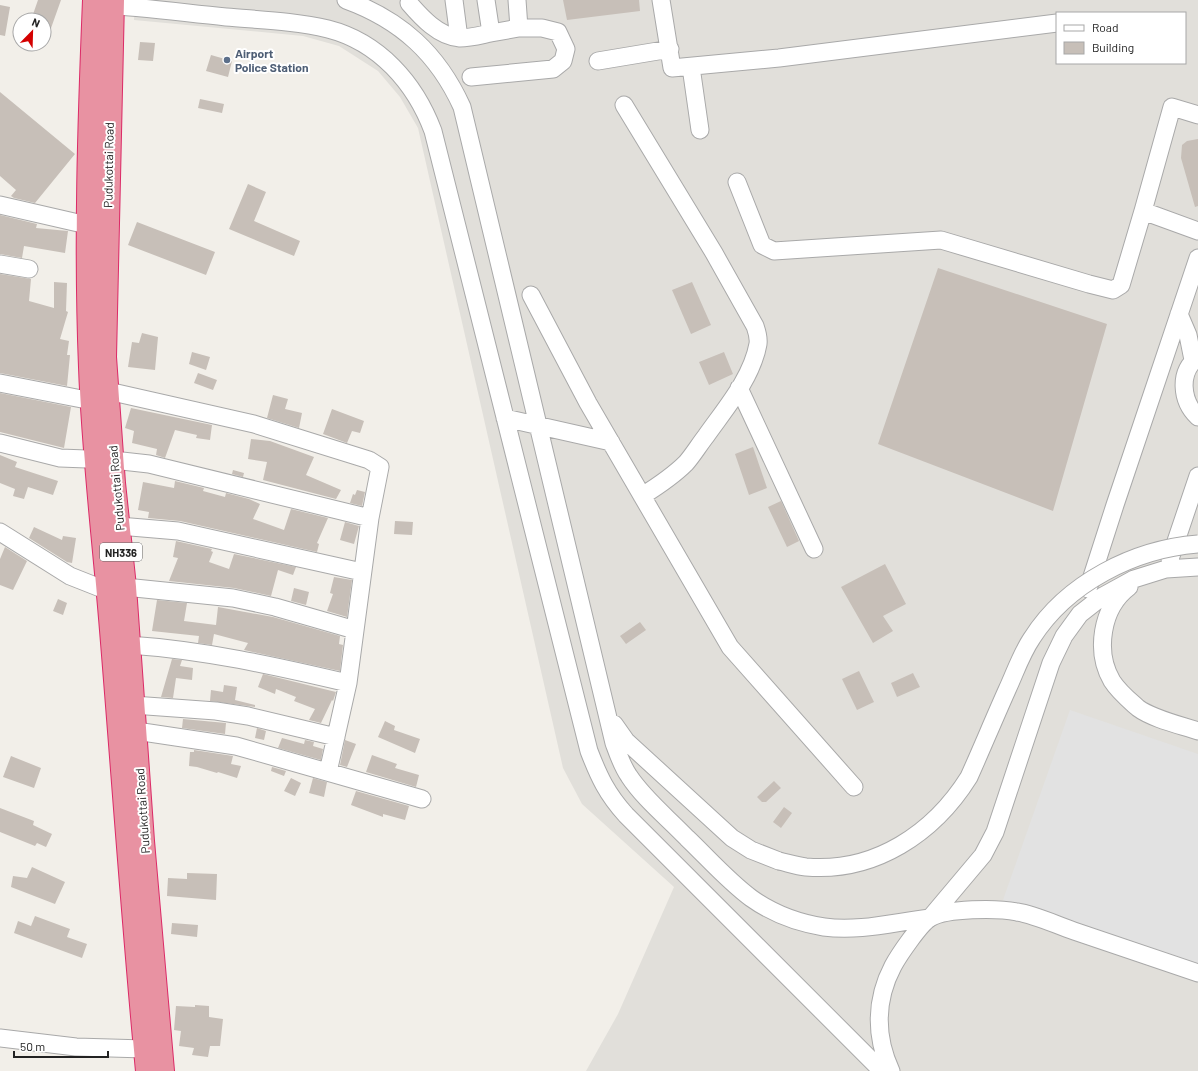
<svg xmlns="http://www.w3.org/2000/svg" width="1198" height="1071" font-family="Barlow,sans-serif">
<style>
.airport{fill:#e1dfda;fill-rule:evenodd}
.parking{fill:#e2e2e2}
.building{fill:#c7bfb8}
.lines{fill:none;stroke-linecap:round;stroke-linejoin:round}
.minor-casing{stroke:#a9a9a9;stroke-width:19}
.highway-casing{stroke:#dc2a67;stroke-width:24}
.minor{stroke:#fff;stroke-width:17}
.highway{stroke:#e892a2;stroke-width:22}
.minor-bridge-casing{stroke:#a9a9a9;stroke-width:19;stroke-linecap:butt}
.minor-bridge{stroke:#fff;stroke-width:17}
.service-dot{fill:#5c6f8a;stroke:#fff;stroke-width:1.5}
.labels{text-anchor:middle;dominant-baseline:central;stroke-width:4;stroke-linejoin:round;paint-order:stroke}
.shield{fill:#fff;stroke:#646464;stroke-width:1}
.shield-label{font-size:11px;font-weight:bold;fill:#222}
.service-label{font-size:12px;font-weight:bold;fill:#4e5e75;stroke:#fff;text-anchor:start}
.street-label{font-size:12px;fill:#222;stroke:#fff}
</style>
<rect width="100%" height="100%" fill="#f2efe9"/>
<path class="airport" d="M 135,0 L 1198,0 L 1198,1071 L 586,1071 L 618,1014 L 674,887 L 582,804 L 563,768 L 418,128 L 400,97 L 378,71 L 339,46 L 303,36 L 134,20 ZM 1057,13 L 1185,13 L 1185,63 L 1057,63 Z"/>
<path class="parking" d="M 1070,710 L 1198,754 L 1198,964 L 1003,900 Z"/>
<path class="building" d="M 38,0 L 61,0 L 45,45 L 44,20 L 31,20 Z
M 563,0 L 639,0 L 640,11 L 567,20 Z
M 0,5 L 10,7 L 5,36 L 0,35 Z
M 140,42 L 155,43 L 153,61 L 138,60 Z
M 211,55 L 232,61 L 228,77 L 206,71 Z
M 0,92 L 75,154 L 35,203 L 14,198 L 11,196 L 16,190 L 0,176 Z
M 200,99 L 224,104 L 222,113 L 198,108 Z
M 1198,139 L 1198,206 L 1195,207 L 1181,158 L 1182,145 L 1187,141 Z
M 248,184 L 266,192 L 254,221 L 300,241 L 294,256 L 229,229 Z
M 0,215 L 37,224 L 36,228 L 68,231 L 65,253 L 24,246 L 22,258 L 0,254 Z
M 137,222 L 215,252 L 206,275 L 128,245 Z
M 938,268 L 1107,324 L 1053,511 L 878,444 Z
M 0,274 L 31,279 L 29,301 L 54,308 L 54,282 L 67,283 L 66,311 L 68,312 L 60,339 L 69,341 L 67,355 L 70,355 L 67,386 L 0,373 Z
M 692,282 L 711,325 L 691,334 L 672,290 Z
M 142,333 L 158,337 L 155,370 L 128,367 L 132,342 L 139,343 Z
M 192,352 L 210,357 L 206,370 L 189,364 Z
M 724,352 L 733,374 L 709,385 L 699,362 Z
M 198,373 L 217,380 L 213,390 L 194,383 Z
M 0,393 L 71,407 L 64,448 L 0,432 Z
M 273,395 L 288,399 L 285,409 L 302,413 L 299,428 L 267,418 Z
M 131,408 L 212,425 L 210,440 L 196,438 L 197,435 L 175,430 L 165,458 L 156,455 L 157,449 L 132,443 L 134,431 L 125,428 Z
M 332,409 L 364,421 L 360,433 L 352,431 L 347,443 L 323,434 Z
M 251,439 L 270,441 L 314,457 L 306,475 L 341,490 L 336,499 L 263,480 L 267,462 L 248,459 Z
M 753,447 L 767,488 L 749,495 L 735,454 Z
M 0,455 L 17,462 L 15,467 L 58,481 L 53,495 L 28,487 L 24,499 L 13,496 L 15,489 L 0,483 Z
M 233,470 L 244,473 L 243,477 L 232,474 Z
M 175,481 L 204,488 L 203,491 L 225,497 L 226,493 L 249,499 L 260,504 L 253,519 L 284,530 L 291,509 L 328,518 L 317,543 L 319,544 L 317,552 L 180,521 L 148,518 L 149,512 L 138,510 L 143,482 L 174,488 Z
M 357,490 L 365,492 L 362,506 L 350,503 L 353,494 L 355,495 Z
M 781,501 L 799,541 L 787,547 L 768,507 Z
M 395,521 L 413,522 L 412,535 L 394,534 Z
M 345,522 L 359,526 L 354,544 L 340,540 Z
M 34,527 L 62,540 L 63,536 L 76,538 L 72,563 L 67,562 L 29,538 Z
M 176,541 L 212,549 L 211,551 L 213,552 L 209,562 L 229,569 L 234,554 L 296,567 L 293,575 L 278,570 L 271,596 L 234,588 L 169,581 L 178,558 L 173,557 Z
M 5,547 L 27,561 L 13,590 L 0,585 L 0,559 Z
M 885,564 L 906,604 L 883,616 L 893,631 L 873,643 L 841,587 Z
M 334,577 L 352,580 L 347,617 L 327,611 L 333,594 L 330,593 Z
M 294,588 L 309,592 L 306,605 L 291,601 Z
M 58,599 L 67,603 L 63,615 L 53,611 Z
M 157,600 L 187,603 L 184,621 L 216,625 L 218,607 L 273,617 L 340,636 L 339,644 L 343,645 L 340,671 L 244,650 L 248,643 L 214,634 L 212,645 L 198,643 L 199,636 L 152,631 Z
M 640,622 L 646,630 L 626,644 L 620,636 Z
M 172,659 L 182,660 L 180,666 L 193,668 L 192,680 L 176,678 L 173,698 L 161,697 Z
M 859,671 L 874,702 L 857,710 L 842,679 Z
M 913,673 L 920,687 L 897,697 L 891,683 Z
M 263,674 L 336,692 L 333,701 L 332,700 L 321,723 L 309,720 L 315,709 L 294,701 L 296,697 L 276,689 L 275,694 L 258,687 Z
M 224,685 L 237,687 L 235,700 L 255,705 L 255,707 L 210,701 L 211,690 L 223,692 Z
M 183,719 L 226,723 L 225,734 L 182,728 Z
M 385,721 L 395,726 L 394,730 L 420,739 L 415,753 L 378,737 Z
M 257,728 L 266,731 L 264,740 L 255,738 Z
M 282,738 L 304,744 L 305,740 L 314,742 L 313,746 L 323,749 L 321,760 L 278,748 Z
M 345,740 L 356,744 L 347,767 L 340,765 Z
M 194,750 L 233,756 L 231,764 L 241,766 L 237,778 L 218,772 L 217,773 L 197,767 L 189,766 L 190,752 L 194,752 Z
M 372,755 L 397,764 L 395,768 L 419,775 L 416,787 L 366,772 Z
M 11,756 L 41,768 L 34,788 L 3,777 Z
M 272,767 L 286,771 L 284,776 L 271,771 Z
M 291,778 L 301,783 L 295,796 L 284,791 Z
M 313,778 L 327,782 L 324,797 L 309,793 Z
M 774,781 L 781,788 L 766,802 L 762,802 L 757,797 Z
M 356,791 L 409,806 L 405,820 L 383,814 L 383,817 L 351,805 Z
M 784,807 L 792,813 L 781,828 L 773,822 Z
M 0,808 L 34,821 L 33,825 L 52,834 L 46,847 L 37,843 L 35,846 L 0,832 Z
M 32,867 L 65,882 L 55,904 L 11,887 L 13,876 L 27,878 Z
M 187,873 L 217,874 L 216,900 L 167,896 L 168,878 L 187,879 Z
M 35,916 L 70,929 L 67,937 L 87,944 L 82,958 L 14,933 L 18,921 L 31,926 Z
M 172,923 L 198,925 L 197,937 L 171,934 Z
M 195,1005 L 209,1006 L 209,1017 L 223,1019 L 220,1046 L 210,1046 L 208,1057 L 192,1055 L 194,1048 L 179,1046 L 181,1031 L 174,1030 L 176,1006 L 195,1007 Z"/>
<g class="lines">
<defs>
<path id="minor" d="M 346,0 C 401,20 438,54 462,107 L 614,743 C 618,754 622,766 629,776 C 644,799 668,818 687,838 C 708,858 728,881 751,898 C 772,913 799,923 824,927 C 859,932 895,922 930,918 L 983,855 L 995,832 L 1051,663 L 1064,636 L 1080,614 L 1103,596 L 1134,579 L 1166,569 L 1198,567
M 454,0 L 459,38
M 661,0 L 672,68 L 779,58 L 1057,23
M 409,3 C 421,17 439,37 460,38 C 470,38 481,35 491,33 L 486,0
M 102,5 C 143,7 185,13 226,17 C 260,20 295,21 328,29 C 379,42 415,83 433,131 L 589,751 C 599,777 607,794 626,815 L 882,1071
M 491,33 L 519,28 L 517,0
M 598,61 L 670,49
M 691,67 L 700,130
M 471,77 L 553,69 L 563,61 L 566,49 L 558,32 L 542,28 L 519,28
M 624,105 L 714,253 L 755,326 C 757,332 759,337 758,344 C 752,378 725,409 706,436 C 699,445 693,455 686,463 C 672,477 658,486 642,496
M 1198,115 L 1172,107 L 1143,211 L 1198,231
M 737,182 L 762,245 L 774,251 L 941,240 L 1089,284 L 1113,290 L 1121,285 L 1143,211
M 0,205 L 87,225
M 0,264 L 29,269
M 531,295 L 588,403 L 730,647 L 854,787
M 1179,314 L 1188,335 L 1193,360
M 1198,357 C 1178,372 1181,401 1198,417
M 0,383 L 92,401
M 739,388 L 814,549
M 108,391 L 254,424 L 369,460 L 380,467 L 370,518 L 348,683 L 328,772
M 505,418 L 611,442
M 0,443 L 60,458 L 113,460 L 149,464 L 370,518
M 119,526 L 178,531 L 362,572
M 0,532 L 70,576 L 108,591
M 1170,559 L 1198,476
M 125,587 L 233,598 L 275,607 L 355,630
M 1129,587 C 1101,608 1095,652 1112,681 C 1119,692 1129,700 1138,708 C 1153,719 1180,725 1198,731
M 1088,589 L 1115,505 L 1198,258
M 129,645 C 203,650 276,666 348,683
M 133,705 L 216,711 L 248,716 L 336,737
M 614,724 L 626,741 L 732,838 L 751,850 L 779,861
M 136,731 L 236,746 L 422,799
M 0,1038 L 76,1047 L 145,1049
M 891,1071 C 875,1037 875,1000 893,966 C 899,955 920,924 930,918 C 946,908 998,908 1017,912 C 1036,915 1056,925 1074,931 C 1116,945 1157,959 1198,973"/>
<path id="highway" d="M 94,0 C 89,122 85,244 90,367 C 93,455 104,542 111,630 C 123,777 133,924 147,1071
M 113,0 L 105,357 L 114,483 L 125,587 L 143,841 L 163,1071"/>
</defs>
<use href="#minor" class="minor-casing"/>
<use href="#highway" class="highway-casing"/>
<use href="#minor" class="minor"/>
<use href="#highway" class="highway"/>
<defs>
<path id="minor-bridge" d="M 779,861 C 788,863 797,866 806,867 C 875,873 934,833 969,777 C 982,748 994,719 1007,690 C 1015,673 1021,654 1032,638 C 1067,583 1134,549 1198,544"/>
</defs>
<use href="#minor-bridge" class="minor-bridge-casing"/>
<use href="#minor-bridge" class="minor-bridge"/>
</g>
<circle class="service-dot" cx="227" cy="60" r="4"/>
<g class="labels">
<rect class="shield" x="100" y="543" width="42" height="18" rx="3"/>
<g class="shield-label">
<text x="121" y="552">NH336</text>
</g>
<g class="service-label">
<text x="235" y="53">Airport<tspan x="235" dy="14">Police Station</tspan></text>
</g>
<g class="street-label">
<text transform="translate(108 165) rotate(-89)">Pudukottai Road</text>
<text transform="translate(116 488) rotate(-95)">Pudukottai Road</text>
<text transform="translate(142 811) rotate(-94)">Pudukottai Road</text>
</g>
</g>
<rect x="1056" y="12" width="130" height="52" fill="#ffffff" stroke="#a7a7a7"/>
<rect x="1064" y="25" width="20" height="6" fill="#ffffff" stroke="#a7a7a7"/>
<text x="1092" y="32" font-size="12" fill="#222222">Road</text>
<rect x="1064" y="42" width="20" height="12" fill="#c7bfb8" stroke="#a7a7a7"/>
<text x="1092" y="52" font-size="12" fill="#222222">Building</text>
<g transform="translate(32 32) rotate(23)"><circle r="19" fill="#ffffff" stroke="#a7a7a7"/>
<path d="M0-3L7 15L0 10L-7 15Z" fill="#d40000"/>
<text y="-6" font-size="11" font-weight="bold" text-anchor="middle" fill="#222222">N</text>
</g>
<path d="M14 1051v6h94v-6" fill="none" stroke="#222222" stroke-width="2"/>
<text x="20" y="1051" font-size="12" fill="#222222" stroke="#ffffff" stroke-width="3" paint-order="stroke">50 m</text>
</svg>
